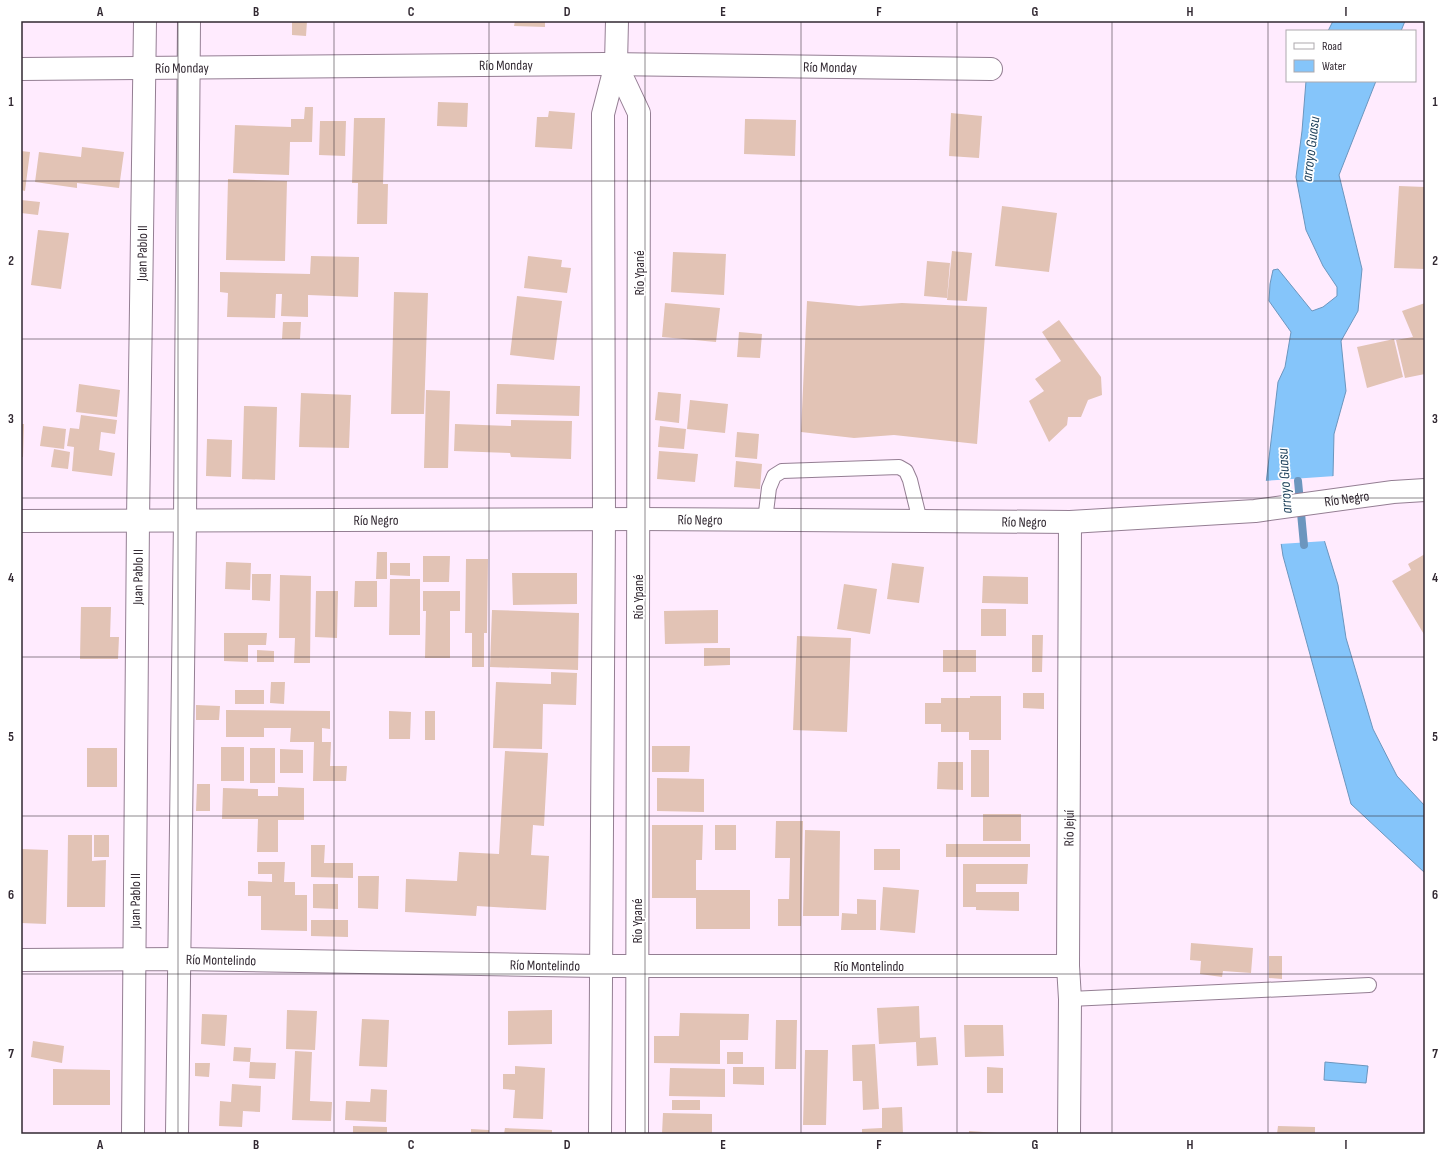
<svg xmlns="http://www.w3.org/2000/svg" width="1446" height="1155" font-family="'Sofia Sans Condensed',sans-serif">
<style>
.water{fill:#85c5fa;stroke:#6c96be}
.pier{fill:#ffebfe}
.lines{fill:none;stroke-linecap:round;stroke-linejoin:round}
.stream{stroke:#6c96be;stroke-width:8}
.building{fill:#e2c3b5}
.service-casing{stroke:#947e93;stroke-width:16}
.minor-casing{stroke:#947e93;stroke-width:24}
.tertiary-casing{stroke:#947e93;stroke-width:24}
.service{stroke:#fff;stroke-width:14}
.minor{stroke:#fff;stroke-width:22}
.tertiary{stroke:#fff;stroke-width:22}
.grid{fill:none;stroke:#322932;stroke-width:1;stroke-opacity:0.55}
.labels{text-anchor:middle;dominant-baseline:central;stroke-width:3.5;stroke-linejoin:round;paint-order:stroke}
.street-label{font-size:14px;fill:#322932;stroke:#fff}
.water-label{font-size:15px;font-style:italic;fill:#1e415c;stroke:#fff}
.neatline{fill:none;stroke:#322932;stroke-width:1.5}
.grid-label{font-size:13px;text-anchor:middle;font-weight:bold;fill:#322932}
</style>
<rect width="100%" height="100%" fill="#ffebfe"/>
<path class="water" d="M 1333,21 L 1405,21 L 1401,31 L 1328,31 Z
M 1306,81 L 1376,81 L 1339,175 L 1362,269 L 1358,311 L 1341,341 L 1346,391 L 1334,434 L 1333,476 L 1313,490 L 1265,492 L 1278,382 L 1285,367 L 1291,332 L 1269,301 L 1270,284 L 1273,270 L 1278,269 L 1312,311 L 1323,307 L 1337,296 L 1337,287 L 1323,266 L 1306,230 L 1296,177 L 1302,131 Z
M 1322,533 L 1338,585 L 1346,638 L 1373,729 L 1397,776 L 1425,806 L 1425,873 L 1351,804 L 1283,556 L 1280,536 Z
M 1325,1062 L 1368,1066 L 1366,1083 L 1324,1080 Z"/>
<path class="pier" d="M 1335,476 L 1313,492 L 1265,494 L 1263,493 L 1264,481 Z
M 1322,531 L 1324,533 L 1326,541 L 1280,544 L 1278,535 L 1280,534 Z"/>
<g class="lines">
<path class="stream" d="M 1298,481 L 1304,545"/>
</g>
<path class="building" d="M 292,21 L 307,21 L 306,36 L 292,35 Z
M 515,21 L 545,21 L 545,27 L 514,26 Z
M 438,102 L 468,103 L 467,127 L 437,126 Z
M 305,107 L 313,107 L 312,142 L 290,142 L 289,175 L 233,173 L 235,125 L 291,127 L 291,119 L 304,119 Z
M 549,111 L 575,113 L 572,149 L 535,147 L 537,117 L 548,117 Z
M 951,113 L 982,116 L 979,158 L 949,156 Z
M 354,118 L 385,118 L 383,184 L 388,184 L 387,224 L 357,224 L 358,183 L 352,183 Z
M 745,119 L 796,120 L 795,156 L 744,154 Z
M 320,121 L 346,121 L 345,156 L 319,155 Z
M 82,147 L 124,152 L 119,188 L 77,183 L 77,188 L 35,182 L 39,152 L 81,157 Z
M 21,151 L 30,152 L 25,191 L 21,190 Z
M 228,179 L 287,181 L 285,261 L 226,260 Z
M 1399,186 L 1425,187 L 1425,269 L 1394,268 Z
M 21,200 L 40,202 L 38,215 L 21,213 Z
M 1002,206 L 1057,213 L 1049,272 L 995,266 Z
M 38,230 L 69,233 L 61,289 L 31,285 Z
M 952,251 L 972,253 L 967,301 L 947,300 Z
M 673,252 L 726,254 L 724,295 L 671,292 Z
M 311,256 L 359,257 L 358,297 L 308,295 L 308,317 L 281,316 L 282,294 L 276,294 L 275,318 L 227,317 L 228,293 L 220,292 L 220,272 L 310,274 Z
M 528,256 L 562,260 L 561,267 L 571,268 L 567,293 L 524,288 Z
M 927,261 L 950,263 L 947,298 L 924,296 Z
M 394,292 L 428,293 L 424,414 L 391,414 Z
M 517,296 L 562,301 L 554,360 L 510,355 Z
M 807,301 L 859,306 L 902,303 L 987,307 L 977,444 L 894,435 L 854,438 L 801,432 Z
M 665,303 L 720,308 L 716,342 L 662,337 Z
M 1425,303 L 1425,374 L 1405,378 L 1396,340 L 1413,337 L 1402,311 Z
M 1059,320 L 1101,377 L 1102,395 L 1088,400 L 1081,417 L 1068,417 L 1067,425 L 1049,442 L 1029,401 L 1044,391 L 1035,379 L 1061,361 L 1042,332 Z
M 283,322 L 301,322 L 300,339 L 282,339 Z
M 739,332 L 762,334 L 760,358 L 737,357 Z
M 1394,339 L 1403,377 L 1367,388 L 1357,347 Z
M 79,384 L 120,390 L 117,417 L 76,412 Z
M 497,384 L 580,386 L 579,416 L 496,414 Z
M 426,390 L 450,391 L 448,468 L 424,468 Z
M 658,392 L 681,394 L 679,423 L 655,420 Z
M 301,393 L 351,395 L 349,448 L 299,447 Z
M 690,400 L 728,404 L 725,433 L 687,429 Z
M 244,406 L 277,407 L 275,480 L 242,479 Z
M 81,415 L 117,420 L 115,434 L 101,432 L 99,450 L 115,453 L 112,476 L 72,471 L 74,447 L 67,446 L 70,428 L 79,429 Z
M 511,420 L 572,421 L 571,459 L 511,457 L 510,453 L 454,451 L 455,424 L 511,426 Z
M 21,424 L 24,424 L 23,457 L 21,457 Z
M 43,426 L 66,429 L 64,449 L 40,446 Z
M 660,426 L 686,429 L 684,449 L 658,447 Z
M 737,432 L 759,434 L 757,459 L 735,457 Z
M 207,439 L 232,440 L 231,477 L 206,476 Z
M 54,449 L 70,452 L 68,469 L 51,467 Z
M 659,451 L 698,454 L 695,482 L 657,479 Z
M 736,461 L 762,464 L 760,489 L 734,487 Z
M 377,552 L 387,552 L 387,579 L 376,579 Z
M 1425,554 L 1425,636 L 1392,581 L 1411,570 L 1408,564 Z
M 423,556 L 450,556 L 449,582 L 423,582 Z
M 466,559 L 488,559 L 487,633 L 484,633 L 484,667 L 472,667 L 472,633 L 465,633 Z
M 226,562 L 251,563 L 250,590 L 225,589 Z
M 390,563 L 410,563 L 410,576 L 390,575 Z
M 892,563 L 924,567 L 919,603 L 887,599 Z
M 512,573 L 577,573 L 577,604 L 513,605 Z
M 252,574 L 271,574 L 270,601 L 252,600 Z
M 280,575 L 311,576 L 310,663 L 294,663 L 295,638 L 279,638 Z
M 983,576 L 1028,577 L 1028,604 L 982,603 Z
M 390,579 L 420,579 L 420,635 L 389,635 Z
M 355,581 L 377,581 L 377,607 L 354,607 Z
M 844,584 L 877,589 L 870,634 L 837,629 Z
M 316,591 L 338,591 L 337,638 L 315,637 Z
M 423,591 L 460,591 L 460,611 L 450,611 L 450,658 L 425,658 L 426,611 L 423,611 Z
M 81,607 L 111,607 L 110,637 L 119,637 L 118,659 L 80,659 Z
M 981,609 L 1006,609 L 1006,636 L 981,636 Z
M 492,610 L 579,613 L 578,670 L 490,667 Z
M 718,610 L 718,643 L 665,644 L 664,611 Z
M 224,633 L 267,633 L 266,645 L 248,645 L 248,662 L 224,661 Z
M 1032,635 L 1043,635 L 1042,672 L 1032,672 Z
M 797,636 L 851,638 L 847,732 L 793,730 Z
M 704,648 L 730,648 L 730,665 L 704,666 Z
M 257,650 L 274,651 L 274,662 L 257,662 Z
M 943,650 L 976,650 L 976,672 L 943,672 Z
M 551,672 L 577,673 L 576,705 L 543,704 L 542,749 L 493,748 L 496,682 L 551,684 Z
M 271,682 L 285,682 L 284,704 L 270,703 Z
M 235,690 L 264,690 L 264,704 L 235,704 Z
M 1023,693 L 1044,693 L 1044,709 L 1023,708 Z
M 970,696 L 1001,696 L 1001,740 L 969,740 L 969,732 L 941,732 L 941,724 L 925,724 L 925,703 L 941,703 L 941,698 L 970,698 Z
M 196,705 L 220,706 L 219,720 L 196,720 Z
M 226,710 L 330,711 L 330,729 L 322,728 L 322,742 L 331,742 L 330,766 L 347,766 L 346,781 L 313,781 L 314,742 L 290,742 L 291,728 L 264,728 L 264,737 L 226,737 Z
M 389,711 L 411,712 L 410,739 L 389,739 Z
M 425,711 L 435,711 L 435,740 L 425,740 Z
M 652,746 L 690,746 L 689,772 L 652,772 Z
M 221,747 L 244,747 L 244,781 L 221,781 Z
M 87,748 L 117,748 L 117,787 L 87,787 Z
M 250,748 L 275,748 L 275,783 L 250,783 Z
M 280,749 L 303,750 L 303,773 L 280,773 Z
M 971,750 L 989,750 L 989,797 L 971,797 Z
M 505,751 L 548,753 L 544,826 L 533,825 L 531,855 L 549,856 L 546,910 L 477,906 L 476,916 L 405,912 L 406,879 L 457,881 L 459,852 L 499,854 Z
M 938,762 L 963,762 L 963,790 L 937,789 Z
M 657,778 L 704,779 L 704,812 L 657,811 Z
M 197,784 L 210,784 L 210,811 L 196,811 Z
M 278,787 L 304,788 L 304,820 L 278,820 L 278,852 L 257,852 L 258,819 L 222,819 L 223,788 L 258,789 L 258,796 L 278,796 Z
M 983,814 L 1021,814 L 1021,841 L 983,841 Z
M 776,821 L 803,821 L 801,926 L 778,926 L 778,899 L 789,899 L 790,858 L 775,858 Z
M 652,825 L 703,825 L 702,860 L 696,860 L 696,890 L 750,890 L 750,929 L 696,929 L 696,898 L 652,898 Z
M 715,825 L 736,825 L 736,850 L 715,850 Z
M 805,830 L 840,831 L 839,916 L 803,916 Z
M 68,835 L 92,835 L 92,861 L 106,860 L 105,907 L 67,907 Z
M 94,835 L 109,835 L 109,857 L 94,857 Z
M 946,844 L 1030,844 L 1030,857 L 946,857 Z
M 311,845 L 325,845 L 324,863 L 353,863 L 353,878 L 311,877 Z
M 21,849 L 48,850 L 46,924 L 21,923 Z
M 874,849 L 900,849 L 900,870 L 874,870 Z
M 258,862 L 285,862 L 284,882 L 295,882 L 295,895 L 307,895 L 307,931 L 261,930 L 261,896 L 248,896 L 248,881 L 272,882 L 272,874 L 258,874 Z
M 963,864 L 1028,864 L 1027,884 L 976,884 L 976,892 L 1019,892 L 1019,911 L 976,910 L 976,907 L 963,907 Z
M 358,876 L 379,876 L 378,909 L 358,908 Z
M 313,884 L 338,884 L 338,909 L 313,908 Z
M 883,887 L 919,890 L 915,933 L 880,930 Z
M 857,899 L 876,900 L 876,930 L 841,930 L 842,913 L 857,914 Z
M 311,920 L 348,920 L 348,937 L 311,936 Z
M 1191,943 L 1253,948 L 1251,973 L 1223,971 L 1222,977 L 1200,974 L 1201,961 L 1190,960 Z
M 1269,956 L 1282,956 L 1282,979 L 1269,978 Z
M 919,1006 L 920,1038 L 936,1037 L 938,1065 L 917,1066 L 916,1042 L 879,1044 L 877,1008 Z
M 287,1010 L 317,1011 L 315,1050 L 286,1049 Z
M 552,1010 L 552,1044 L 508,1045 L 508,1011 Z
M 680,1013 L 749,1014 L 748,1040 L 720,1040 L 720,1064 L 654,1063 L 654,1036 L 679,1036 Z
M 202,1014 L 227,1015 L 225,1046 L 201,1044 Z
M 362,1019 L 389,1020 L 387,1067 L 359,1066 Z
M 776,1020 L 797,1020 L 796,1069 L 775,1069 Z
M 964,1025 L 1003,1025 L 1004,1056 L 965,1057 Z
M 33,1041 L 64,1046 L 62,1063 L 31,1057 Z
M 875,1044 L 879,1109 L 863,1110 L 862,1081 L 853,1081 L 852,1045 Z
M 234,1047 L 251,1048 L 250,1062 L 233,1061 Z
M 805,1050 L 828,1050 L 826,1125 L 803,1125 Z
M 295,1051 L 312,1052 L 310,1101 L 332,1102 L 331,1121 L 292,1120 Z
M 727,1052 L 743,1052 L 743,1064 L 727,1064 Z
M 250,1062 L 276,1063 L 275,1079 L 249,1078 Z
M 195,1063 L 210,1063 L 209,1077 L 195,1076 Z
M 515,1066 L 545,1068 L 543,1119 L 513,1118 L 515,1090 L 503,1089 L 503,1074 L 515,1074 Z
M 733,1067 L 764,1067 L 764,1085 L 733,1084 Z
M 987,1067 L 1003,1068 L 1003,1093 L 987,1093 Z
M 670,1068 L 725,1069 L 725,1097 L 669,1096 Z
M 53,1069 L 110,1070 L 110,1105 L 53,1105 Z
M 232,1084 L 261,1086 L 260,1112 L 243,1111 L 242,1127 L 219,1126 L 220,1101 L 231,1102 Z
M 371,1089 L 387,1090 L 386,1122 L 345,1120 L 346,1101 L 370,1102 Z
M 672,1100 L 700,1100 L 700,1110 L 672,1110 Z
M 902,1107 L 903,1134 L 862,1134 L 862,1129 L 882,1128 L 882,1108 Z
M 663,1113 L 712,1114 L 712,1134 L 662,1134 Z
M 353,1126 L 387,1127 L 387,1134 L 353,1134 Z
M 1278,1126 L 1315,1127 L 1315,1134 L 1277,1134 Z
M 505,1128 L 552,1130 L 552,1134 L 504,1134 Z
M 471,1129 L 489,1130 L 489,1134 L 471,1134 Z
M 969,1131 L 997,1133 L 997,1134 L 969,1134 Z"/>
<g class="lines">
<defs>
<path id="service" d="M 765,520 L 769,488 L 774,476 L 782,471 L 899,467 L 906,471 L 910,480 L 920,521
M 1070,999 L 1369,985"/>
<g id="minor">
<path d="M 616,64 L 639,113 L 637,1134"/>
<path id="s1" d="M 21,69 L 606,64 L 991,69"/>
<path id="s2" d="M 138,520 L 145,21"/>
<path d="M 185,520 L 189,21"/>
<path id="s3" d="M 21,960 L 179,959 L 600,966 L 1068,966"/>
<path d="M 600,1134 L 604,519 L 603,114 L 616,64 L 617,21"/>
<path id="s4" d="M 1069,1134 L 1070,999 L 1068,966 L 1070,522"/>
</g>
<g id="tertiary">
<path id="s5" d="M 21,521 L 639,519 L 1070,522 L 1255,511 L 1393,492 L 1425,490"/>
<path id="s6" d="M 133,1134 L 138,520"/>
<path d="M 177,1134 L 185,520"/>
</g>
</defs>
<use href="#service" class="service-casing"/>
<use href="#minor" class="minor-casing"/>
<use href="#tertiary" class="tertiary-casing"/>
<use href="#service" class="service"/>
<use href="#minor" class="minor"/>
<use href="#tertiary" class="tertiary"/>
</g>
<path class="grid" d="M 178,21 L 178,1134M 334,21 L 334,1134M 489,21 L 489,1134M 645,21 L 645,1134M 801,21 L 801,1134M 957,21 L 957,1134M 1112,21 L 1112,1134M 1268,21 L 1268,1134M 21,181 L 1425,181M 21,339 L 1425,339M 21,498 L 1425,498M 21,657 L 1425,657M 21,816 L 1425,816M 21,974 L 1425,974"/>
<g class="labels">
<g class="street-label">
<text stroke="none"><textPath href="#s1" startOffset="485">Río Monday</textPath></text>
<text stroke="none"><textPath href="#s1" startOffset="809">Río Monday</textPath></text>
<text stroke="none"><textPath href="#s1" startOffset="161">Río Monday</textPath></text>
<text stroke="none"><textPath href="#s2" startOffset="267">Juan Pablo II</textPath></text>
<text transform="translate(639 273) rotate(-90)">Río Ypané</text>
<text stroke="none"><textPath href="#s5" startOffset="1327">Río Negro</textPath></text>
<text stroke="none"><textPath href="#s5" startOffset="355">Río Negro</textPath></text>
<text stroke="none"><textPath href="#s5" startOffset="679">Río Negro</textPath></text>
<text stroke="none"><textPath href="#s5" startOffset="1003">Río Negro</textPath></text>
<text stroke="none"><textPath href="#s6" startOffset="557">Juan Pablo II</textPath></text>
<text transform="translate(638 597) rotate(-90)">Río Ypané</text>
<text stroke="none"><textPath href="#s4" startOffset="306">Río Jejuí</textPath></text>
<text stroke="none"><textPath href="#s6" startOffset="233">Juan Pablo II</textPath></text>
<text transform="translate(637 921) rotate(-90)">Río Ypané</text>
<text stroke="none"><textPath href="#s3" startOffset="200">Río Montelindo</textPath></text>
<text stroke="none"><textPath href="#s3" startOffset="524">Río Montelindo</textPath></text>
<text stroke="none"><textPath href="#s3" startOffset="848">Río Montelindo</textPath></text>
</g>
<g class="water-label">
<text transform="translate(1311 149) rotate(-83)">arroyo Guasu</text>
<text transform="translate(1285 481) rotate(-94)">arroyo Guasu</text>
</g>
</g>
<rect width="1446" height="1155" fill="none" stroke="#ffffff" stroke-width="44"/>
<rect x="1286" y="30" width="130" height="52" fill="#ffffff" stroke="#ada9ad"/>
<rect x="1294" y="43" width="20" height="6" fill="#ffffff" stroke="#ada9ad"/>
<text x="1322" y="50" font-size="12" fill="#322932">Road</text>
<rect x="1294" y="60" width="20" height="12" fill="#85c5fa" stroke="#ada9ad"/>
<text x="1322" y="70" font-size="12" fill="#322932">Water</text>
<rect x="22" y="22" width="1402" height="1111" class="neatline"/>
<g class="grid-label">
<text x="100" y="16">A</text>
<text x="256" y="16">B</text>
<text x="411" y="16">C</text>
<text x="567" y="16">D</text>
<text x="723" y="16">E</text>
<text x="879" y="16">F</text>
<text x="1035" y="16">G</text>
<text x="1190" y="16">H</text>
<text x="1346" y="16">I</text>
<text x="11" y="106">1</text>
<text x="1435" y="106">1</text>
<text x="11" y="265">2</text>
<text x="1435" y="265">2</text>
<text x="11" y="423">3</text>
<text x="1435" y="423">3</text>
<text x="11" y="582">4</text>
<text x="1435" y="582">4</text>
<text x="11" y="741">5</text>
<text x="1435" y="741">5</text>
<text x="11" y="899">6</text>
<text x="1435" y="899">6</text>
<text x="11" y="1058">7</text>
<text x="1435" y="1058">7</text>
<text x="100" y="1149">A</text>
<text x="256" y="1149">B</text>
<text x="411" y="1149">C</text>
<text x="567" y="1149">D</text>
<text x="723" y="1149">E</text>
<text x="879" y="1149">F</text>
<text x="1035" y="1149">G</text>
<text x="1190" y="1149">H</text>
<text x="1346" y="1149">I</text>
</g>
</svg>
